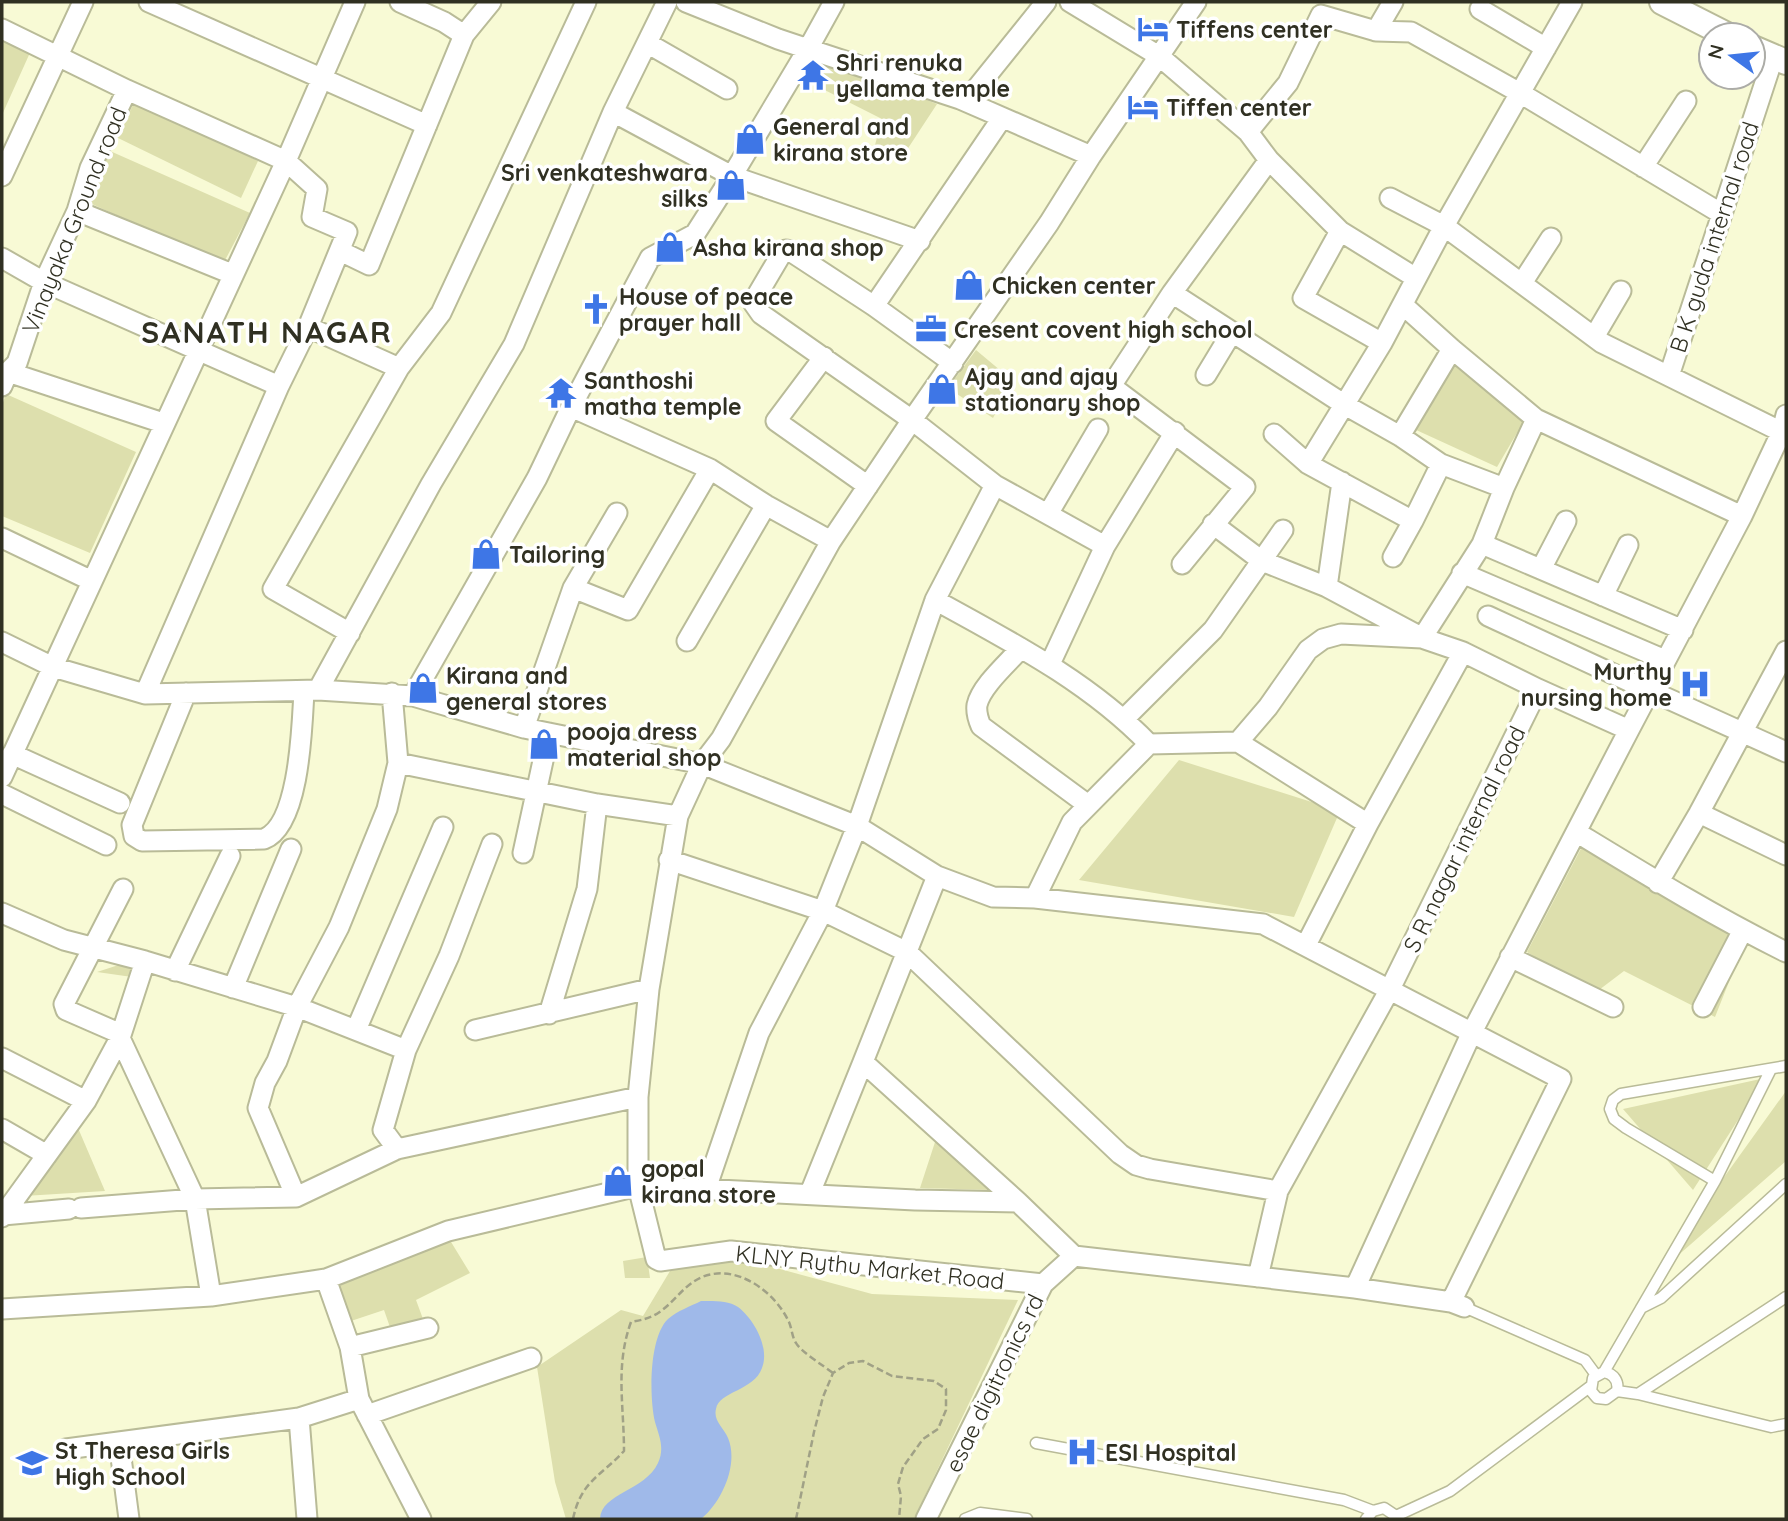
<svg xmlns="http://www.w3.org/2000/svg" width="1788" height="1521" font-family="Quicksand,sans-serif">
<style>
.green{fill:#dddfad}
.water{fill:#9fb9e9}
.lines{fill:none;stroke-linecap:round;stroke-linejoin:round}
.service-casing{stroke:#b9bb98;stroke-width:13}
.minor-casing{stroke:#b9bb98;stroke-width:23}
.tertiary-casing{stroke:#b9bb98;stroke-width:28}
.path{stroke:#a0a186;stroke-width:2.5;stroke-dasharray:7 3.5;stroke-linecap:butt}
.service{stroke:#fff;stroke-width:10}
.minor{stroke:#fff;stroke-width:19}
.tertiary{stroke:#fff;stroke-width:24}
.labels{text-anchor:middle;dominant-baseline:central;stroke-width:7;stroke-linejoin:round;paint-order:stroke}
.poi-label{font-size:23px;font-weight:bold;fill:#303022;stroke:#fff;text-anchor:start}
.street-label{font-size:23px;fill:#303022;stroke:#fff}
.district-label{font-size:30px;font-weight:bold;letter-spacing:2px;fill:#303022;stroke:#fff}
</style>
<rect width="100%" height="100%" fill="#f8fad5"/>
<path class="green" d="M 2,32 L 33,46 L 2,115 Z
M 808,55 L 937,104 L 899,162 L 875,145 L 882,119 L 797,76 Z
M 135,100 L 258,161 L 241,198 L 118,138 Z
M 101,147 L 250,213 L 223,264 L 81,199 Z
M 976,350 L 1013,381 L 993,418 L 948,388 Z
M 1452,358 L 1524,421 L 1497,467 L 1414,429 Z
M 6,394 L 136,452 L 90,553 L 2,516 L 2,405 Z
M 1179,760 L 1340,811 L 1294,917 L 1079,880 Z
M 1587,837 L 1748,934 L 1715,1017 L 1624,971 L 1595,993 L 1527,952 Z
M 134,960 L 132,977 L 97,972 Z
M 1765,1078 L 1693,1190 L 1623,1109 Z
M 1786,1091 L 1786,1161 L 1651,1279 Z
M 78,1128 L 105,1191 L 24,1196 Z
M 937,1136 L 995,1190 L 920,1188 Z
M 448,1237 L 470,1273 L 416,1300 L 423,1319 L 391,1330 L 384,1310 L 348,1322 L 334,1288 Z
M 732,1256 L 872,1294 L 1018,1300 L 914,1519 L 566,1519 L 555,1482 L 537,1367 L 621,1310 L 643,1316 L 673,1266 Z
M 647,1257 L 650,1278 L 625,1278 L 623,1261 Z"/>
<path class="water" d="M 701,1301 C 712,1301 728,1300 738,1307 C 754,1319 770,1348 762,1368 C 754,1391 719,1391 716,1409 C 713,1421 724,1428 728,1438 C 739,1464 722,1502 701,1519 L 600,1519 C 601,1493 645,1491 658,1463 C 665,1448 659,1436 655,1422 C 649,1397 649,1337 668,1319 C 677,1311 691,1306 701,1301 Z"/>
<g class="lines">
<defs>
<path id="service" d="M 1771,1069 L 1715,1181 L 1626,1128 L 1614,1119 L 1610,1109 L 1613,1100 L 1621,1094 L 1786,1066
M 1464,1307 L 1585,1360 L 1596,1375
M 1641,1308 L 1661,1298 L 1786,1184
M 1604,1372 C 1614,1374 1619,1381 1617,1391 L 1606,1399 L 1597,1398 L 1591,1391 L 1593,1378 L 1604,1372 L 1715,1181
M 1617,1391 L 1638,1394 L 1771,1427 L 1786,1424
M 1638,1394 L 1786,1297
M 1036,1443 L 1344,1500 L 1373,1511
M 1396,1516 L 1450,1491 L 1591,1386
M 965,1519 L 980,1513 L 1027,1519
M 1366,1519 L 1373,1511 L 1384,1508 L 1396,1516 L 1397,1519"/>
<path id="minor" d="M 149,2 L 427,125
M 400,2 L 444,22 L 464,35
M 686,2 L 778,39 L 808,49 L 834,2
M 1070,2 L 1159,56 L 1248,132 L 1269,160 L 1340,231 L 1416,278
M 1480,9 L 1546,48
M 2,29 L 127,90 L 286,161 L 355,2
M 1376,31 L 1411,32 L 1520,93 L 1722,214
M 647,43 L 727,89
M 960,99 L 976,89 L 1046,2
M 613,112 L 732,176 L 920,241
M 1248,132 L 1288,83 L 1321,15 L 1376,31 L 1393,2
M 1269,160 L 1172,293 L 1345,405 L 1400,436 L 1441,464 L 1413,521 L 1308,464 L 1274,434
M 1643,167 L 1686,101
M 2,176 L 83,2
M 1390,198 L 1444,226 L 1602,343 L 1786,434
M 77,211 L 232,274
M 1340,231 L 1303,298 L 1382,343
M 340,251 L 369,265 L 464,35 L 491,2
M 2,258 L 44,282 L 279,386
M 1522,283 L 1551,238
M 1172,293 L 1111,386 L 1245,487 L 1182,564
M 1403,305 L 1452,349 L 1536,419
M 874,306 L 1002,118
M 308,327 L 399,368
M 1594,337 L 1621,291
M 824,357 L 776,421 L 868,486
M 953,363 L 874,306 L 790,251 L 786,250 L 782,253 L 756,297 L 754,304 L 761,314 L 912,420 L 995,485 L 1105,546 L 1050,664
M 8,372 L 163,423
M 1206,375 L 1232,332
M 1669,376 L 1773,58
M 2,386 L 8,372 L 17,363 L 44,282 L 77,211 L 90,168 L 127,90
M 571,407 L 710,469 L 766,505 L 831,541
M 1400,436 L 1452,349
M 1308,464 L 1382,343 L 1444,226 L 1572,2
M 1441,464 L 1504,488
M 1342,482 L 1327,587 L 1417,635
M 1048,514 L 1098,429
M 1213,524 L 1262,561 L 1327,587
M 2,538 L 92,581
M 1482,544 L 1683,630
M 1105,546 L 1175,432
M 1393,557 L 1413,521
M 1541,569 L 1566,521
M 1462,573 L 1665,660
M 573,588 L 628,610 L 710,469
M 1603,596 L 1628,545
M 935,600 L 995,485
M 1488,616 L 1650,691
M 350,633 L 273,589 L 399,368 L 441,313 L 586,2
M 687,641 L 766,505
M 2,642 L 53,667 L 145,694 L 318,690 L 413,696 L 524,728 L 702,764 L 857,826 L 937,876 L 993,897 L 1035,898 L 1263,924 L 1561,1079 L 1451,1302
M 1021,648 C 1009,662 981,686 977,705 C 976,712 978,719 981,726 L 1088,805
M 1463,652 L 1422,638 L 1482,544 L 1504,488 L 1536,419 L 1742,516
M 318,690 L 431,484 L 514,344 L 613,112 L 667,2
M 1651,691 L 1786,752
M 186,693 L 132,825 L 134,836 L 142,841 L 264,839 C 300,825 302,725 304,691
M 413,696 L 537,478 L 571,407 L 650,258 L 695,234 L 732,176 L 808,49 L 960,99 L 1091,156
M 1124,719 L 1213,630 L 1283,530
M 524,728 L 573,588 L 617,513
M 1238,742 L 1368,824
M 12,754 L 120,803
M 398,763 L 597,804 L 678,816
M 2,777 L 286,161 L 317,189 L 312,217 L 347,232 L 308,327 L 279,386 L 145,694
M 2,794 L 106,845
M 1699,813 L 1786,855
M 1576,832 C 1645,874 1713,916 1786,952
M 523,853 L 549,733
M 669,860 L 823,911 L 907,952 L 1120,1154 L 1136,1165 L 1150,1169 L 1278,1191
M 937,876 L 863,1062 L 1018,1202 L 1074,1256 L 1355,1288 L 1451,1302 L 1464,1307
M 1658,883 L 1699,813 L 1786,651
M 1035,898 L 1072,822 L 1149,744
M 2,913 L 64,940 L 145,961 L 297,1007 L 406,1050
M 1306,945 L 1368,824 L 1463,652 L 1538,689 L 1629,730
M 1510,957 L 1613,1007
M 175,971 L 230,856
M 233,988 L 291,849
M 1703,1007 L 1743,930
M 549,1014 L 587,889 L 597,804
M 356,1030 L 443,827
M 475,1030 L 649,989
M 121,1034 L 66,1010 L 64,1004 L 123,889
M 120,1038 L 195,1199 L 211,1296
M 2,1058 L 86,1101
M 2,1129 L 47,1155
M 397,1149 L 383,1130 L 406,1050 L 449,956 L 492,844
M 706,1189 L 759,1033 L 823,911 L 857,826 L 935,600 C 1011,642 1088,681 1149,744 L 1238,742 L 1268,707 L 1308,650 L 1323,639 L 1341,634 L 1422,638
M 810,1193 L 863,1062
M 296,1197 L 258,1108 L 265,1083 L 277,1061 L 297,1007 L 339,927 L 387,809 L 398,763 L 392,693
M 81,1208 L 195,1199 L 296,1197 L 397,1149 L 638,1097
M 3,1215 L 69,1209
M 2,1217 L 86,1101 L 120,1038 L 145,961
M 1258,1277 L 1278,1191 L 1390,989 L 1538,689
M 326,1279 L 350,1347 L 359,1399 L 421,1519
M 1043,1284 L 731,1251 L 660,1261 L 656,1259 L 638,1186 L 638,1097 L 649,989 L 678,816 L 702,764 L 721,739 L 831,541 L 912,420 L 1049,223 L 1091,156 L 1196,2
M 1355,1288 L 1472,1032 L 1629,730 L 1742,516 L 1782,431 L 1786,415
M 2,1309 L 211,1296 L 326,1279 L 448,1231 L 638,1186 L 915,1200 L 1018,1202
M 350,1347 L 428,1328
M 367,1415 L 531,1358
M 299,1418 L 307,1519
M 119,1442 L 129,1519
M 66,1449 L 299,1418 L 359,1399
M 926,1519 L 1043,1284 L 1074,1256"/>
<path id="tertiary" d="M 1662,2 L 1727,35
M 1753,48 L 1786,62"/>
</defs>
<use href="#service" class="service-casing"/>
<use href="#minor" class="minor-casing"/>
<use href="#tertiary" class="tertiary-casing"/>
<path class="path" d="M 573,1519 C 581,1481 600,1477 624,1451 C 624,1405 615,1366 631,1322 C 642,1320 652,1318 661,1311 C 676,1300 684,1285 702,1277 C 737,1263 775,1292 789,1322 C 792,1329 792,1337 796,1343 C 801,1352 824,1366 833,1373
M 796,1519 L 814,1432 L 823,1397 L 833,1373 L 849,1363 L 863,1361 L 892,1376 L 934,1381 L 946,1389 L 946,1410 L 938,1429 L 923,1439 L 903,1467 L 898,1484 L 901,1496 L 899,1519"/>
<use href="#service" class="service"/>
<use href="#minor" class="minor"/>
<use href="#tertiary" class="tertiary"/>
</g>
<defs>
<symbol id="hotel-bare" viewBox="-9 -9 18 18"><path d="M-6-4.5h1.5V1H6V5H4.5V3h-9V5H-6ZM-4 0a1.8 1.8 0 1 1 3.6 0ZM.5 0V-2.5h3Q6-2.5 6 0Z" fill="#3e76e6" stroke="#fff" stroke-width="2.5" paint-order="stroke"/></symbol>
<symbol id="temple-bare" viewBox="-9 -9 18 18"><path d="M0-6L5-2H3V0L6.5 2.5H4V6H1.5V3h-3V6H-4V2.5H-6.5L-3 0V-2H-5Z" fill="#3e76e6" stroke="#fff" stroke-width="2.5" paint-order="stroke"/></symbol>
<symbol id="shop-bare" viewBox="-9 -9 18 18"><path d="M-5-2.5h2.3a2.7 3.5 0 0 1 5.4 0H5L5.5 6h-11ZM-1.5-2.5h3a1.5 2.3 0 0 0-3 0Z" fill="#3e76e6" stroke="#fff" stroke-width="2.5" paint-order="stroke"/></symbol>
<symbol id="church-bare" viewBox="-9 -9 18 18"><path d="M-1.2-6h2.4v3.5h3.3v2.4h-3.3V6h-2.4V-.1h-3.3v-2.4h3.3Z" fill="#3e76e6" stroke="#fff" stroke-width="2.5" paint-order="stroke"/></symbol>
<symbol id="office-bare" viewBox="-9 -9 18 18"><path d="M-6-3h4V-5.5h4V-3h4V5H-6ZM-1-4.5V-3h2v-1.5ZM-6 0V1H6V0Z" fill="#3e76e6" stroke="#fff" stroke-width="2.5" paint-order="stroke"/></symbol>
<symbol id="hospital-bare" viewBox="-9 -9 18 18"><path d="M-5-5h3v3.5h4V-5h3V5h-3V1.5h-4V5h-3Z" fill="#3e76e6" stroke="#fff" stroke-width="2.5" paint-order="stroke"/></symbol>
<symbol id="school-bare" viewBox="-9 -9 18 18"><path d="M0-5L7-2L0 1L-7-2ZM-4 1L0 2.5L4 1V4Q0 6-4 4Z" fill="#3e76e6" stroke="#fff" stroke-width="2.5" paint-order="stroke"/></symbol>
</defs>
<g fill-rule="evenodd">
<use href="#hotel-bare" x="1131" y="7" width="44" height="44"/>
<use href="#temple-bare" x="791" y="53" width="44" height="44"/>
<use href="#hotel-bare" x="1121" y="85" width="44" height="44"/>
<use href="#shop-bare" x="728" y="117" width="44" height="44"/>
<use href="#shop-bare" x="709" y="163" width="44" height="44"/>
<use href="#shop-bare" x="648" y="225" width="44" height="44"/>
<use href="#shop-bare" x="947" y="263" width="44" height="44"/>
<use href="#church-bare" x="574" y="287" width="44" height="44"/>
<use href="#office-bare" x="909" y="307" width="44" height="44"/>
<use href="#shop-bare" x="920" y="367" width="44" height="44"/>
<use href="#temple-bare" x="539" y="371" width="44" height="44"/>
<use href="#shop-bare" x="464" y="532" width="44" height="44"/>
<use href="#hospital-bare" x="1673" y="662" width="44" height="44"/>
<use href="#shop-bare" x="401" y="666" width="44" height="44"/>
<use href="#shop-bare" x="522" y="722" width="44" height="44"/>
<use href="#shop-bare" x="596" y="1159" width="44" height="44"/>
<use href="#hospital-bare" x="1060" y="1430" width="44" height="44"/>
<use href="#school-bare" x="10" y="1441" width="44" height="44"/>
</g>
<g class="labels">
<g class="poi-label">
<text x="1176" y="29">Tiffens center</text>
<text x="836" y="62">Shri renuka<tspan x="836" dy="26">yellama temple</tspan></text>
<text x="1166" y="107">Tiffen center</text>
<text x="773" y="126">General and<tspan x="773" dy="26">kirana store</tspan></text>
<text x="708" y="172" text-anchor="end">Sri venkateshwara<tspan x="708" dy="26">silks</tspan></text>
<text x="693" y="247">Asha kirana shop</text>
<text x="992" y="285">Chicken center</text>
<text x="619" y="296">House of peace<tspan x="619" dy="26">prayer hall</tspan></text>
<text x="954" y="329">Cresent covent high school</text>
<text x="965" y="376">Ajay and ajay<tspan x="965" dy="26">stationary shop</tspan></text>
<text x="584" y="380">Santhoshi<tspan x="584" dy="26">matha temple</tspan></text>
<text x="509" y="554">Tailoring</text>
<text x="1672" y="671" text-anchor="end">Murthy<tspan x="1672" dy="26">nursing home</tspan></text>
<text x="446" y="675">Kirana and<tspan x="446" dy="26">general stores</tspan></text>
<text x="567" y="731">pooja dress<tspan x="567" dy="26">material shop</tspan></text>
<text x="641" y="1168">gopal<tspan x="641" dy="26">kirana store</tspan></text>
<text x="55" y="1450">St Theresa Girls<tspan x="55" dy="26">High School</tspan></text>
<text x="1105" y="1452">ESI Hospital</text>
</g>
<g class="street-label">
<text transform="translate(74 220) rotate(-68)">Vinayaka Ground road</text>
<text transform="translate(1714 237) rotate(-72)">B K guda internal road</text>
<text transform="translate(1464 839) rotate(-64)">S R nagar internal road</text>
<text transform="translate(870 1267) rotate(6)">KLNY Rythu Market Road</text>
<text transform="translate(994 1383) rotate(-64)">esae digitronics rd</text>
</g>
<g class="district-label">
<text x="267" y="332">SANATH NAGAR</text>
</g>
</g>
<rect width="1788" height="1521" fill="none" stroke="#303022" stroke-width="7"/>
<g transform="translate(1732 56) rotate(285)"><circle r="33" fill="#ffffff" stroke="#acaca7" stroke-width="2"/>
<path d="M0-5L12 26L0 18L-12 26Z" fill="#3e76e6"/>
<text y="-10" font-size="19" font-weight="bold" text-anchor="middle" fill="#303022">N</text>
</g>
</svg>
